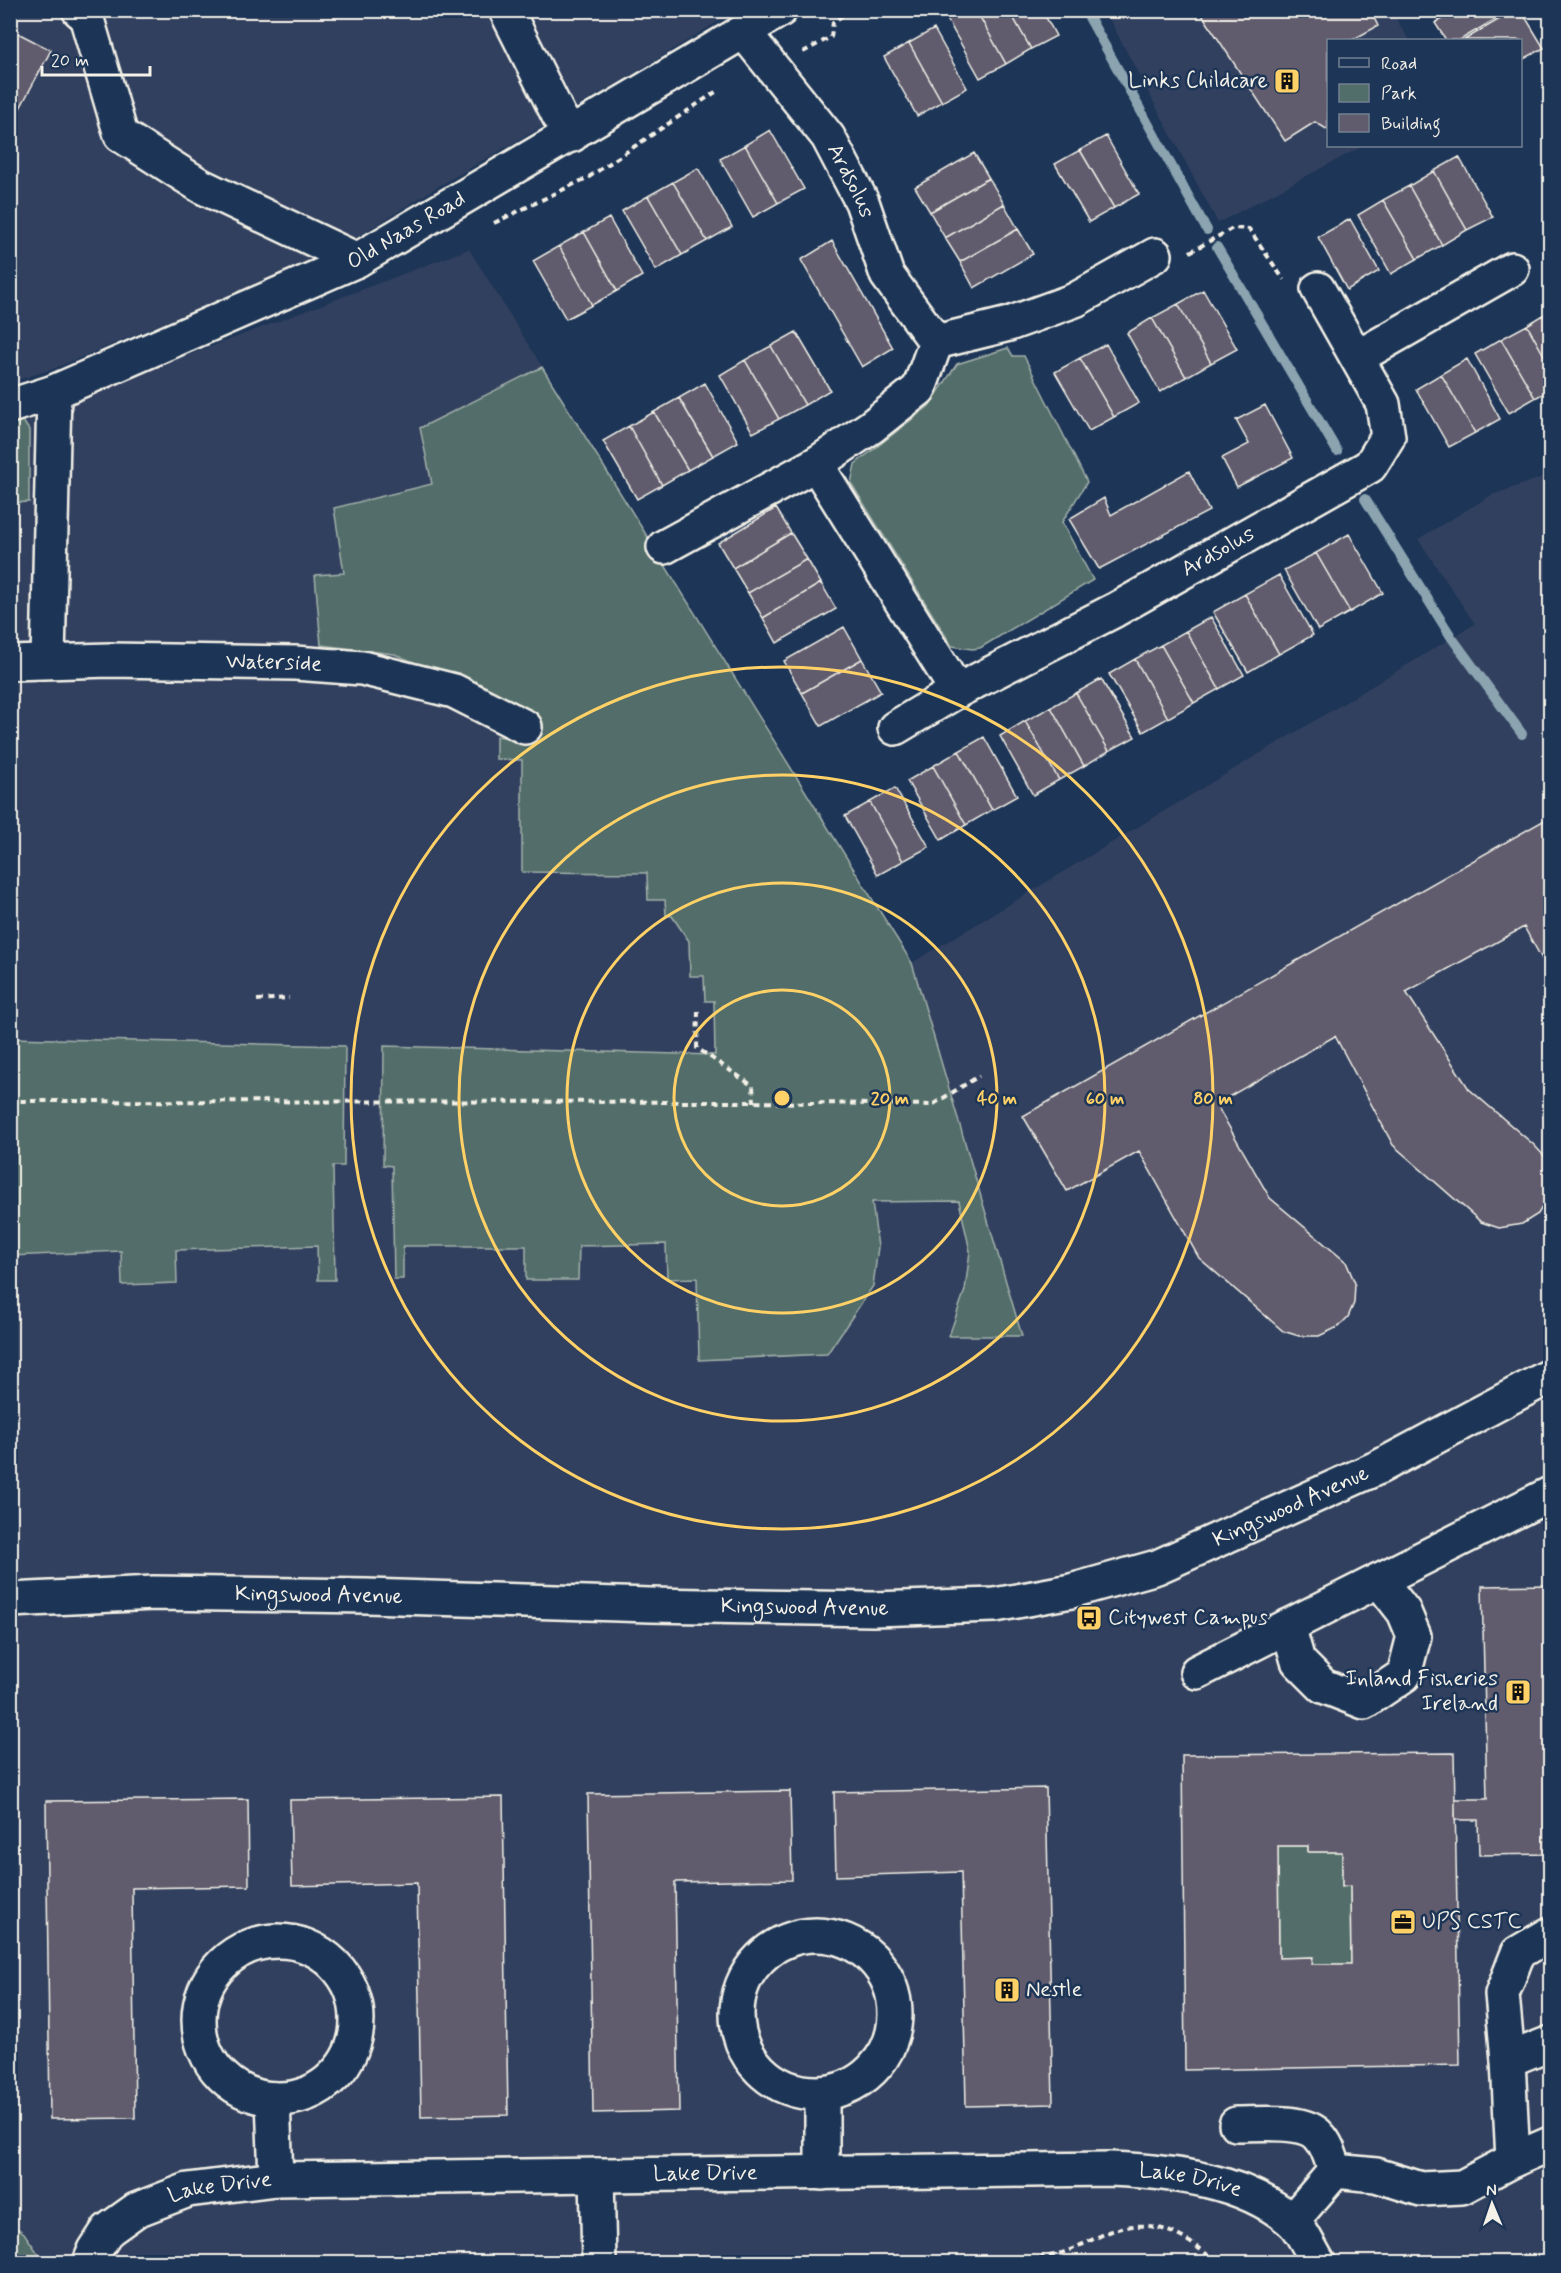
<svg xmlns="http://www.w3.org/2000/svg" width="1561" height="2273" font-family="Mynerve,sans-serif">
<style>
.built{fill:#31415e}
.green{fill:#526e6b;stroke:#a3b0aa;stroke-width:1.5}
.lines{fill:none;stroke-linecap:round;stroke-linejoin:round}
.stream{stroke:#8ba4b0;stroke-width:10}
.building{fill:#605c6e;stroke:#f4f1e8;stroke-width:1.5;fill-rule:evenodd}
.minor-casing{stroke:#f4f1e8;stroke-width:38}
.path{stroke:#f4f1e8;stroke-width:4;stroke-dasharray:6 4.5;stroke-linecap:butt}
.minor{stroke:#1d3557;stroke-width:33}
.ring{fill:none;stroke:#ffd166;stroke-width:3}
.labels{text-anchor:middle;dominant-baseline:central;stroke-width:5;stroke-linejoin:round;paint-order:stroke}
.poi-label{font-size:22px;fill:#f4f1e8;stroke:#1d3557;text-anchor:start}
.street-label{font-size:22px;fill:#f4f1e8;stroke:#1d3557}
.centre{fill:#ffd166;stroke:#1d3557;stroke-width:3}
.ring-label{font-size:18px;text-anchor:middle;font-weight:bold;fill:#ffd166;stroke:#1d3557;stroke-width:5;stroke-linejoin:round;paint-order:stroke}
</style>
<rect width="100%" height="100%" fill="#1d3557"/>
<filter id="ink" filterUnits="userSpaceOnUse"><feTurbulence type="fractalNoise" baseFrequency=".0167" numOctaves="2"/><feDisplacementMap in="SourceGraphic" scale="12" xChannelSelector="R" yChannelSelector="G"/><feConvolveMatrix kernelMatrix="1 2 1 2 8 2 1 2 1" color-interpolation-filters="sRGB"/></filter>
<g filter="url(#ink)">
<path class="built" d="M 11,11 L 735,11 L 623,80 L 439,186 L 335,251 L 53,369 L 11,382 Z
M 1105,11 L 1391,11 L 1409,40 L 1328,40 L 1328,146 L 1363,146 L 1218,223 Z
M 469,249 L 912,963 L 1475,624 L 1418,539 L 1492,495 L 1538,479 L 1550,471 L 1550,2262 L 11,2262 L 11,425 L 75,398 Z"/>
<path class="green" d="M 1008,348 L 1013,356 L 1024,356 L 1087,482 L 1062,522 L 1093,580 L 980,648 L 972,649 L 952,646 L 851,483 L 855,464 L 929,406 L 957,364 Z
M 542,367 L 912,963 L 1022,1336 L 949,1336 L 965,1290 L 970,1251 L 959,1201 L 872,1202 L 878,1247 L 873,1286 L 827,1354 L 699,1360 L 697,1278 L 667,1279 L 666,1244 L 579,1246 L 578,1280 L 526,1280 L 526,1246 L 403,1246 L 403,1279 L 394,1279 L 392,1166 L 383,1165 L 384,1046 L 715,1055 L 714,1001 L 705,1001 L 704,976 L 690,976 L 689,941 L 672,916 L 666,915 L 665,900 L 648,900 L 647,873 L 522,872 L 522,760 L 496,759 L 496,736 L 525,740 L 542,721 L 455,679 L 394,654 L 321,645 L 315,575 L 344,573 L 334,508 L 432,484 L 420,428 Z
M 23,421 L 29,430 L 29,502 L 11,503 L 11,425 Z
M 11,1038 L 345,1046 L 344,1166 L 333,1166 L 335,1280 L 318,1280 L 317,1246 L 176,1250 L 177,1283 L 122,1285 L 121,1251 L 11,1256 Z
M 1278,1846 L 1308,1846 L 1308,1852 L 1342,1852 L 1342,1886 L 1350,1886 L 1351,1964 L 1312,1964 L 1312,1957 L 1279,1958 Z
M 10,2223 L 24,2233 L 44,2262 L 11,2262 Z"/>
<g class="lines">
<path class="stream" d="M 1085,10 L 1207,230
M 1217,247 L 1337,451
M 1365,499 L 1452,638 L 1522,734"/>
</g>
<path class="building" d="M 962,10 L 976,10 L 1006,64 L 980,78 L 947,19 Z
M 976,10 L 1009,10 L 1031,49 L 1006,64 Z
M 1009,10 L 1042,10 L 1056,36 L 1031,49 Z
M 1199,10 L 1370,10 L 1378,26 L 1352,40 L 1328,40 L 1328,130 L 1315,122 L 1285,141 Z
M 1451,10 L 1511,10 L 1460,40 L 1446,40 L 1435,23 L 1452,13 Z
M 1515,10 L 1521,10 L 1544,48 L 1520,61 L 1520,40 L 1464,40 Z
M 10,29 L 51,50 L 10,127 Z
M 934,29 L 967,88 L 942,102 L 909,43 Z
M 909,43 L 942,102 L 917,116 L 884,57 Z
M 770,130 L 804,189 L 778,203 L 745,145 Z
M 1106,136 L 1139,194 L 1114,208 L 1080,150 Z
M 745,145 L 778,203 L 753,217 L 720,159 Z
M 1080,150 L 1114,208 L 1089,222 L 1055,164 Z
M 974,153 L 989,178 L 930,212 L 915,187 Z
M 1459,157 L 1493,217 L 1467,230 L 1434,171 Z
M 698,168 L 732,227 L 707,241 L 673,182 Z
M 1434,171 L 1467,230 L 1442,245 L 1409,186 Z
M 989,178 L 1004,204 L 945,238 L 930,212 Z
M 673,182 L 707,241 L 682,255 L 648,196 Z
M 1409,186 L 1442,245 L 1417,259 L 1383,200 Z
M 648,196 L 682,255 L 656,270 L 622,211 Z
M 1383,200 L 1417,259 L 1391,274 L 1358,215 Z
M 1004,204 L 1018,229 L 960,262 L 945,238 Z
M 609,218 L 642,276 L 617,291 L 584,232 Z
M 1350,219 L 1379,271 L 1347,290 L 1318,237 Z
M 1018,229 L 1033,254 L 974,288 L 960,262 Z
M 584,232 L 617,291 L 592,305 L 559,246 Z
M 832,241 L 893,348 L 862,367 L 801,260 Z
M 559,246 L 592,305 L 566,319 L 533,261 Z
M 1203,290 L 1237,349 L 1211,363 L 1178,304 Z
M 1178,304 L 1211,363 L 1186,377 L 1152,318 Z
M 1550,311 L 1550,366 L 1527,325 Z
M 1152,318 L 1186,377 L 1160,392 L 1127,333 Z
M 1527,325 L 1550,366 L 1550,390 L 1535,398 L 1501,339 Z
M 796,332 L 830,390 L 805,405 L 771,346 Z
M 1501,339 L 1535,398 L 1509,413 L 1475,354 Z
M 1106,344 L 1139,403 L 1114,417 L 1080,358 Z
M 771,346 L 805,405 L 779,419 L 745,360 Z
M 1080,358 L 1114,417 L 1089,431 L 1055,372 Z
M 1467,359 L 1500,419 L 1475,433 L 1441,374 Z
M 745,360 L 779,419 L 753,433 L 720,375 Z
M 1441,374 L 1475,433 L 1449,447 L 1416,389 Z
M 705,383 L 738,442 L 713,456 L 679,398 Z
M 679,398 L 713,456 L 688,470 L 654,412 Z
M 1265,405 L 1293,458 L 1237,487 L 1222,458 L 1249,444 L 1236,420 Z
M 654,412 L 688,470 L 662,485 L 629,426 Z
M 629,426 L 662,485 L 637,499 L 603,441 Z
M 1189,471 L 1209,511 L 1099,569 L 1069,519 L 1104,498 L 1111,515 Z
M 776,508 L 791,533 L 733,568 L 718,543 Z
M 791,533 L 807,559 L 748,593 L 733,568 Z
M 1349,534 L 1383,593 L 1350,612 L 1316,553 Z
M 1316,553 L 1350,612 L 1318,630 L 1284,570 Z
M 807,559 L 821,583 L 763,618 L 748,593 Z
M 1279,575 L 1313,635 L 1279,654 L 1245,594 Z
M 821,583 L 836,609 L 777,643 L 763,618 Z
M 1245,594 L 1279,654 L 1248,672 L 1213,612 Z
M 1211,617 L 1244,675 L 1219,689 L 1186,631 Z
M 844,627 L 862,659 L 802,693 L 784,661 Z
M 1186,631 L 1219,689 L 1194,703 L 1161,645 Z
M 1161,645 L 1194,703 L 1168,718 L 1135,659 Z
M 862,659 L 881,692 L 821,726 L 802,693 Z
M 1135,659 L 1168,718 L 1143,732 L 1109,674 Z
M 1101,679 L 1135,737 L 1109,751 L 1076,693 Z
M 1076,693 L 1109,751 L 1084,766 L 1051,707 Z
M 1051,707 L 1084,766 L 1059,780 L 1025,721 Z
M 1025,721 L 1059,780 L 1033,795 L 1000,736 Z
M 984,737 L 1017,796 L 992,810 L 959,751 Z
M 959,751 L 992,810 L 966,825 L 933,766 Z
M 933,766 L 966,825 L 941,840 L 907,781 Z
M 895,788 L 929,847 L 903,861 L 870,802 Z
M 870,802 L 903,861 L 878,875 L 845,816 Z
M 1550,817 L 1550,973 L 1524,927 L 1406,992 L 1469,1089 L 1534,1145 L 1547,1159 L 1550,1183 L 1548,1197 L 1538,1214 L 1522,1224 L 1499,1228 L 1481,1222 L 1393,1145 L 1335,1036 L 1216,1104 L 1270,1198 L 1346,1262 L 1355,1283 L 1354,1303 L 1348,1317 L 1338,1327 L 1319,1336 L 1299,1336 L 1283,1331 L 1199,1258 L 1139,1151 L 1067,1191 L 1023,1116 Z
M 1550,1585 L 1550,1854 L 1479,1855 L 1478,1820 L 1455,1820 L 1455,1799 L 1487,1799 L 1482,1586 Z
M 1454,1753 L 1460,2065 L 1185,2070 L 1182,1755 ZM 1278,1846 L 1308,1846 L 1308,1852 L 1342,1852 L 1342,1887 L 1350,1886 L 1351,1964 L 1312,1964 L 1313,1957 L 1279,1958 Z
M 1046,1788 L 1053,2104 L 966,2106 L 961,1872 L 836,1876 L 834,1792 Z
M 790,1791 L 792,1880 L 675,1882 L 679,2111 L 593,2113 L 588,1794 Z
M 503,1797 L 508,2115 L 421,2117 L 417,1883 L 292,1886 L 290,1800 Z
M 248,1799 L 249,1886 L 132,1888 L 135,2118 L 50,2119 L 46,1801 Z"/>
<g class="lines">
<defs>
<g id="minor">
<path d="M 79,10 L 86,16 L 121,135 L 201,186 L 357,260"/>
<path d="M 506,10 L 559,116 L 572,135"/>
<path id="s1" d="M 744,32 L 828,137 L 862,202 L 887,275 L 936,342 L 1009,324 L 1075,300 L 1155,255"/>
<path d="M 1358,357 L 1512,269"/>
<path id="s2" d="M 10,406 L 54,392 L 357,260 L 780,10"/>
<path d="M 816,464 L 957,691 L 895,728"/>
<path d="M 664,547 L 816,464 L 871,427 L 919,389 L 936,342"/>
<path d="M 48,661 L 54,392"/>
<path id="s3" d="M 10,663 L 110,660 L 295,663 L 362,668 L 454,691 L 525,727"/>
<path id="s4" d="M 957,691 L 1115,610 L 1370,466 L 1388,437 L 1383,404 L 1318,289"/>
<path id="s5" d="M 10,1600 L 154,1593 L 367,1596 L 650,1605 L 873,1609 L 995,1605 L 1071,1591 L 1157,1567 L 1379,1467 L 1550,1376"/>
<path d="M 1288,1626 L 1298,1661 L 1323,1686 L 1364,1702 L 1404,1675 L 1414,1636 L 1404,1612 L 1379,1580"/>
<path d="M 1197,1672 L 1550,1494"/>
<circle cx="816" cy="2014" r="79"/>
<circle cx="278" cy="2020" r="79"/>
<path d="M 1508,2060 L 1550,2043"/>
<path d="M 822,2093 L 822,2173"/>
<path d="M 273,2099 L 276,2179"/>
<path d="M 1236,2124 C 1258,2124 1305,2119 1319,2136 C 1328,2145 1331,2159 1335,2171"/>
<path d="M 1513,2160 L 1508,2060 L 1502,1994 L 1518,1953 L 1550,1934"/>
<path d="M 597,2175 L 599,2262"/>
<path d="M 1292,2221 L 1335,2171 L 1376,2175 L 1421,2189 L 1462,2187 L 1513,2160 L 1550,2144"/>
<path id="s6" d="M 90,2262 L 95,2250 L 108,2230 L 136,2210 L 188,2190 L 276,2179 L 1111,2169 C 1172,2172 1242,2179 1291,2220 C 1301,2228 1311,2251 1318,2262"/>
</g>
</defs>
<use href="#minor" class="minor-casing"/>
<path class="path" d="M 803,52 L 831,37 L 833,22 L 851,10
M 494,223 L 589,177 L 717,91
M 1190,252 L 1233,228 L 1249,229 L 1284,280
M 257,1000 L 289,998
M 698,1011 L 697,1048 L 753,1086 L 754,1102
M 10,1101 L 754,1102 L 932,1105 L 979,1076
M 1018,2262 C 1031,2257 1045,2258 1058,2254 C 1076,2249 1092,2239 1109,2232 C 1155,2215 1182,2235 1217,2262"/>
<use href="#minor" class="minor"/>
</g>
</g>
<g class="ring">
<circle cx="782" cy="1098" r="108"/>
<circle cx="782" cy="1098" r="215"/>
<circle cx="782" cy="1098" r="323"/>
<circle cx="782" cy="1098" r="431"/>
</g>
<defs>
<symbol id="building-square" viewBox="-11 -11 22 22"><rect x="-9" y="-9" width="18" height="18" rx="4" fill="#ffd166" stroke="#1d3557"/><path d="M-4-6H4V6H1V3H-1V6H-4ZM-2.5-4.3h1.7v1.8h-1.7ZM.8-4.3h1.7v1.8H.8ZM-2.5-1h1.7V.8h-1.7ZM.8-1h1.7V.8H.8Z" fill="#111"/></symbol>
<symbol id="bus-square" viewBox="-11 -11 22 22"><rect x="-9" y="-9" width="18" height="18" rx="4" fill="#ffd166" stroke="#1d3557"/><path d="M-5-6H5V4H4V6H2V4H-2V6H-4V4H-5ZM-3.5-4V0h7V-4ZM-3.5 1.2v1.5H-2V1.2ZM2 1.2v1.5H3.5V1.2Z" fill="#111"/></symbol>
<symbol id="office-square" viewBox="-11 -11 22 22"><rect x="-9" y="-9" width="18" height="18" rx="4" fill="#ffd166" stroke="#1d3557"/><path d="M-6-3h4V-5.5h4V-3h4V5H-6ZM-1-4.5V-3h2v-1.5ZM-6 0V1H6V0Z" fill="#111"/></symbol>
</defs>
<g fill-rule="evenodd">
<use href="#building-square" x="1272" y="66" width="30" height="30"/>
<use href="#bus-square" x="1074" y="1603" width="30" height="30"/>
<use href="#building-square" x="1503" y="1677" width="30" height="30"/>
<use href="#office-square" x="1388" y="1907" width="30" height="30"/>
<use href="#building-square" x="992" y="1975" width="30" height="30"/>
</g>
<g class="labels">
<g class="poi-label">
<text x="1268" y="81" text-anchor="end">Links Childcare</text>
<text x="1108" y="1618">Citywest Campus</text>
<text x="1498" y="1679" text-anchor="end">Inland Fisheries<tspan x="1498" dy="25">Ireland</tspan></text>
<text x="1422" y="1922">UPS CSTC</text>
<text x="1026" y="1990">Nestle</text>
</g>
<g class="street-label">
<text stroke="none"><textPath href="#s1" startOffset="184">Ardsolus</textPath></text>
<text stroke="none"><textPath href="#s2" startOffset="434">Old Naas Road</textPath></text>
<text stroke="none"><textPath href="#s4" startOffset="296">Ardsolus</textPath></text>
<text stroke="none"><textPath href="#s3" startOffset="264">Waterside</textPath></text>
<text stroke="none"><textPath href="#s5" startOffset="1299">Kingswood Avenue</textPath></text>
<text stroke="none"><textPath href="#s5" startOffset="309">Kingswood Avenue</textPath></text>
<text stroke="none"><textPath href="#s5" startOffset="795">Kingswood Avenue</textPath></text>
<text stroke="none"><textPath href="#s6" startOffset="645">Lake Drive</textPath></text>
<text stroke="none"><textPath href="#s6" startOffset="1131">Lake Drive</textPath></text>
<text stroke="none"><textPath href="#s6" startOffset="159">Lake Drive</textPath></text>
</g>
</g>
<circle cx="782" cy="1098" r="9" class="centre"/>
<g class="ring-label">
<text x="890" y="1104">20 m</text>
<text x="997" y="1104">40 m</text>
<text x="1105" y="1104">60 m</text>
<text x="1213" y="1104">80 m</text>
</g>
<rect width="1561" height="2273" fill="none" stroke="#1d3557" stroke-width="36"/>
<rect x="18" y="18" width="1525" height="2237" fill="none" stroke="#f4f1e8" stroke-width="2" filter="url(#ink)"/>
<rect x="1327" y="39" width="195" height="108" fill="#1d3557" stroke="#738091" stroke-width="1.5"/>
<rect x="1339" y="58" width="30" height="9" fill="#1d3557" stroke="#738091" stroke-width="1.5"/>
<text x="1381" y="69" font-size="18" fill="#f4f1e8">Road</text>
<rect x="1339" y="84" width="30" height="18" fill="#526e6b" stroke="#738091" stroke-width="1.5"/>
<text x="1381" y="99" font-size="18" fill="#f4f1e8">Park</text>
<rect x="1339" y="114" width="30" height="18" fill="#605c6e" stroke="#738091" stroke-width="1.5"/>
<text x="1381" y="129" font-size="18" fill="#f4f1e8">Building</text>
<g transform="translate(1492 2204) rotate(358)" stroke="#1d3557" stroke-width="4.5" paint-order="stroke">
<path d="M0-4.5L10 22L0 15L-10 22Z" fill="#f4f1e8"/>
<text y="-9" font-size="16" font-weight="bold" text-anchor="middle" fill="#f4f1e8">N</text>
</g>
<path d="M42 66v9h108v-9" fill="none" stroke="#f4f1e8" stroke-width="3"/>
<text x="51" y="66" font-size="18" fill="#f4f1e8" stroke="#1d3557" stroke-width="4.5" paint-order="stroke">20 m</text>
</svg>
